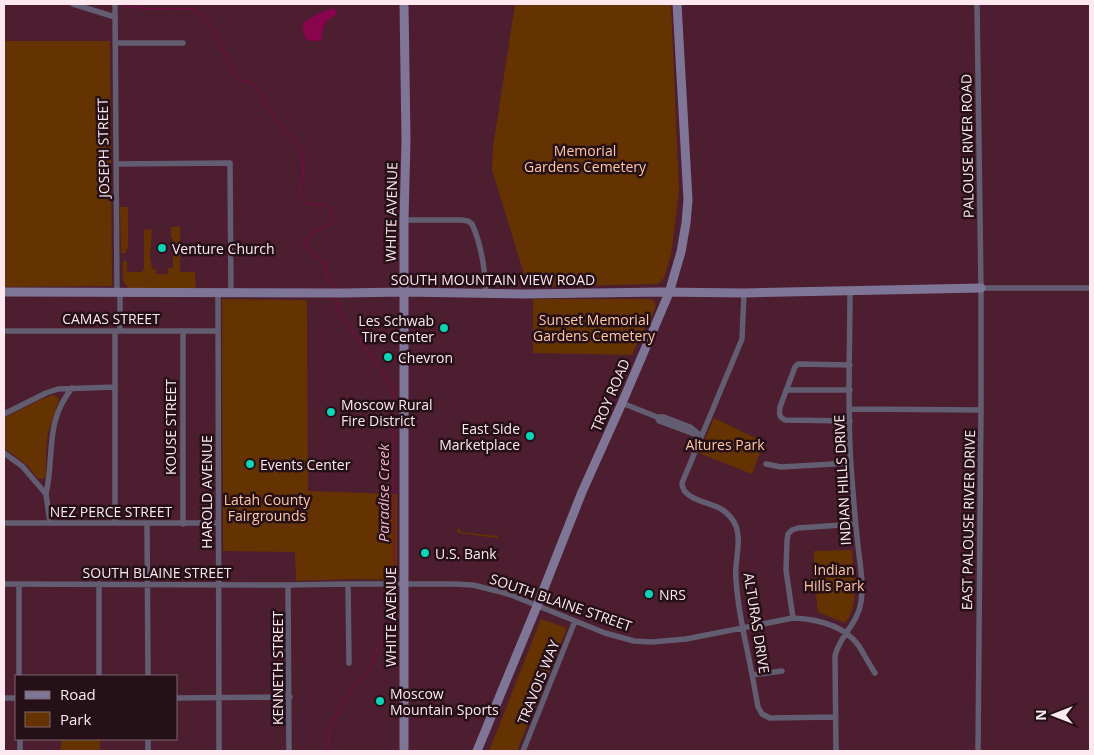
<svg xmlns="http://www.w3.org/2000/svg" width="1094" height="755" font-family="'Open Sans',sans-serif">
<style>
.green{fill:#643301}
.water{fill:#88044c}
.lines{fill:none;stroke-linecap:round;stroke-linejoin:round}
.stream{stroke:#88044c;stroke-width:1}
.street{stroke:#635d72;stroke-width:5.5}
.secondary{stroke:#7f7697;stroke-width:9}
.poi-dot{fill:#07d5b6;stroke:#261018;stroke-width:2}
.labels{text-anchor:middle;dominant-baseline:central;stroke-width:5;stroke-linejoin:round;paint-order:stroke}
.street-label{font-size:14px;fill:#fce8ee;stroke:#261018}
.park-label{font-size:14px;fill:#fdc8a3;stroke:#261018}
.poi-label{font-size:14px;fill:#fce8ee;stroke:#261018;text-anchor:start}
.water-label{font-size:15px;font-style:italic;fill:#efb0c5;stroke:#261018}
</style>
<rect width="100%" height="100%" fill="#4d1d30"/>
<path class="green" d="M 515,4 L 671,4 L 679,192 L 671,255 L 664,278 L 658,284 L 528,287 L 492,170 L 493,147 Z
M 4,41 L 110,41 L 112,286 L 4,287 Z
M 120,207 L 128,207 L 128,249 L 126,249 L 126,253 L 121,253 Z
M 171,227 L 180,227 L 180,272 L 195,272 L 196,288 L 129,288 C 120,282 123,270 123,261 L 127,261 L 127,272 L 142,272 L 143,270 L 144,270 L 144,230 L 152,229 L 150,257 L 152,269 L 156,269 L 156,274 L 168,274 L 168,268 L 173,268 L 173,239 L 171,238 Z
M 222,299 L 303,300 L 307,301 L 308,491 L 397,494 L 397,580 L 353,579 L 296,581 L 295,552 L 223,551 Z
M 533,299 L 651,299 L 654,301 L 656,306 L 651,318 L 640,336 L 632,355 L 533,353 Z
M 53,395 L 58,397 L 59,400 L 48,433 L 46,449 L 46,474 L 45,478 L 40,479 L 37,478 L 28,466 L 4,448 L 4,418 L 39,400 Z
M 714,418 L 764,442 L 752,474 L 699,453 Z
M 459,528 L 461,532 L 496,536 L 495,533 L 498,537 L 497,538 L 458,533 L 457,530 Z
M 852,550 C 853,573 861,604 845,623 L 818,612 L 814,578 L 814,551 Z
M 541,619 L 567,628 L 517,751 L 489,751 Z
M 62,739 L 100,739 L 100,751 L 60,751 Z"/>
<path class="water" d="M 333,8 L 337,13 L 335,16 C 324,19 322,30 321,40 C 305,43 303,39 303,23 C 312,17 322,11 333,8 Z"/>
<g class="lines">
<path class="stream" d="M 117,4 C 134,8 150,9 166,9 C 176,9 187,7 197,11 C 208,15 220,43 225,54 C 228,61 230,69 235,75 C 241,82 251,82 257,89 C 266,98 269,111 276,121 C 283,130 294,137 299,147 C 302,153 305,171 303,177 C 302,183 298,188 300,195 C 304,215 334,191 332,221 C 323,230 309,230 305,243 L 308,249 L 325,264 L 328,279 L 333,285 L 334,288
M 335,297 L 338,308 L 344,320 L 372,356 L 393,389 L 394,583
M 327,751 L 330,727 L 342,704 L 351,690 L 369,670 L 372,665 L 376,650 L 385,640 L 392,628 L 394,587"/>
<path class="street" d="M 73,4 L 115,17
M 115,4 L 117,293
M 977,4 L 981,288 L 981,410 L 978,751
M 115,43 L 183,43
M 116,164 L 230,163 L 231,293
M 404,220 L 462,220 L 468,221 L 472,224 C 482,246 485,270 486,293
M 981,288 L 1090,288
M 120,292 L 120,331
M 218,293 L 219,751
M 744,293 L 742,339 L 682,483 C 682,500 710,502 721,509 C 728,513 733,519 736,526 C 742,542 734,562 736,579 C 737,599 741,620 745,640 C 750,662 754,685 758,707 L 762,714 L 770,718 L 835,717
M 4,331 L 218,331
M 183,331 L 183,524
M 850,365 L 798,364 L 795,367 L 780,407 C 779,414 779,417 785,420 L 850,421
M 786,390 L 850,390
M 622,403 L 657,417 L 664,417 L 690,427 L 701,436
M 850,409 L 981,410
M 4,414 L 46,393 L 58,389 L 115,387
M 657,417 L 659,421 L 697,435
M 4,453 L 22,466 L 46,494 L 50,523
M 766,464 L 781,467 L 851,463
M 46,494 C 55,455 44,423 72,388
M 4,523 L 218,523
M 115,523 L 115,331
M 147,524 L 148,676
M 4,584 L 288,585 L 348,584 L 454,584 L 473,585 L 501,592 L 511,595 L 605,633 L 634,641 L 652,642 L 686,639 L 793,618 C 816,619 844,625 859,646 C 864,654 869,664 875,673
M 19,584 L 19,676
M 99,584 L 99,676
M 348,584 L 349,663
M 288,585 L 289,751
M 793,618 L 786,570 L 787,541 L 788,534 L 792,530 L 798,528 L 856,524
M 752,675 L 782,671
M 4,698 L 16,698
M 176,698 L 290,697
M 20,739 L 20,751
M 148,739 L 148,751
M 523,751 L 575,621
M 836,751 L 835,656 C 839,636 858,624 861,602 C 864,584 860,564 858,546 C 855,519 853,493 851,466 C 847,409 850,349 850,291"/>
<path class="secondary" d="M 4,292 L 343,293 L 404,292 L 525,294 L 661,292 L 744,293 L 981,288
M 404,751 L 404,220 L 406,140 L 404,4
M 477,751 L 537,606 L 582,492 L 622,403 L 669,293 L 681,252 L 686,223 L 688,200 L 677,4"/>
</g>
<g class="poi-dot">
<circle cx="162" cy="248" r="5"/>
<circle cx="444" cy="328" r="5"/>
<circle cx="388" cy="357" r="5"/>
<circle cx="331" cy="412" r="5"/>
<circle cx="530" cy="436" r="5"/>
<circle cx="250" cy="464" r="5"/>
<circle cx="425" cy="553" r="5"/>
<circle cx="649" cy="594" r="5"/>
<circle cx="380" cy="701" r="5"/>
</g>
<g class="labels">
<g class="street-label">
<text transform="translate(967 146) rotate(-91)">PALOUSE RIVER ROAD</text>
<text transform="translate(103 148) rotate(-91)">JOSEPH STREET</text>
<text transform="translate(391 212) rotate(-89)">WHITE AVENUE</text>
<text x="493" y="279">SOUTH MOUNTAIN VIEW ROAD</text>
<text x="111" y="318">CAMAS STREET</text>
<text transform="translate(610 395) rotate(-67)">TROY ROAD</text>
<text transform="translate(170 427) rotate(-90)">KOUSE STREET</text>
<text transform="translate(842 480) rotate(-93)">INDIAN HILLS DRIVE</text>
<text transform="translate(206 492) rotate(-90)">HAROLD AVENUE</text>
<text x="111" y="511">NEZ PERCE STREET</text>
<text transform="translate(968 520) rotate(-89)">EAST PALOUSE RIVER DRIVE</text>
<text x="157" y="572">SOUTH BLAINE STREET</text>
<text transform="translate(561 602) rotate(19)">SOUTH BLAINE STREET</text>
<text transform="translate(390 617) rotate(-90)">WHITE AVENUE</text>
<text transform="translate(757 623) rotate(81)">ALTURAS DRIVE</text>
<text transform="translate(277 668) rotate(-90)">KENNETH STREET</text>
<text transform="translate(538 682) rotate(-68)">TRAVOIS WAY</text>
</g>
<g class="park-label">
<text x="585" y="150">Memorial<tspan x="585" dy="16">Gardens Cemetery</tspan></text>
<text x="594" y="319">Sunset Memorial<tspan x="594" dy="16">Gardens Cemetery</tspan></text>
<text x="725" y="444">Altures Park</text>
<text x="267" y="499">Latah County<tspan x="267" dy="16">Fairgrounds</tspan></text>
<text x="834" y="569">Indian<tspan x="834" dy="16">Hills Park</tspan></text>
</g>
<g class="poi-label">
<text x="172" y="248">Venture Church</text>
<text x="434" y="320" text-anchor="end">Les Schwab<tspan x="434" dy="16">Tire Center</tspan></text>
<text x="398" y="357">Chevron</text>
<text x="341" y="404">Moscow Rural<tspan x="341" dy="16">Fire District</tspan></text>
<text x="520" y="428" text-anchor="end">East Side<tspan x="520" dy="16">Marketplace</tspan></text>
<text x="260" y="464">Events Center</text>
<text x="435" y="553">U.S. Bank</text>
<text x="659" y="594">NRS</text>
<text x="390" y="693">Moscow<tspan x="390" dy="16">Mountain Sports</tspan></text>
</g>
<g class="water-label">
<text transform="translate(383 493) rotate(-90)">Paradise Creek</text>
</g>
</g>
<rect width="1094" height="755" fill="none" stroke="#fce8ee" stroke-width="10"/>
<rect x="15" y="675" width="162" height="65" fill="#261018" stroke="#7c666e"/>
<rect x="25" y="691" width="25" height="8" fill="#7f7697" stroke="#7c666e"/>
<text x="60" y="700" font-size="15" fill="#fce8ee">Road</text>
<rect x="25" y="712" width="25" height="15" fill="#643301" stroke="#7c666e"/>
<text x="60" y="725" font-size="15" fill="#fce8ee">Park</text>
<g transform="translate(1054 715) rotate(270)" stroke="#261018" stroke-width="4" paint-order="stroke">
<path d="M0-4L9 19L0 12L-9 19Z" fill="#fce8ee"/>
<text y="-8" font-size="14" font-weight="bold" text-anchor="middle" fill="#fce8ee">N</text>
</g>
</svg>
